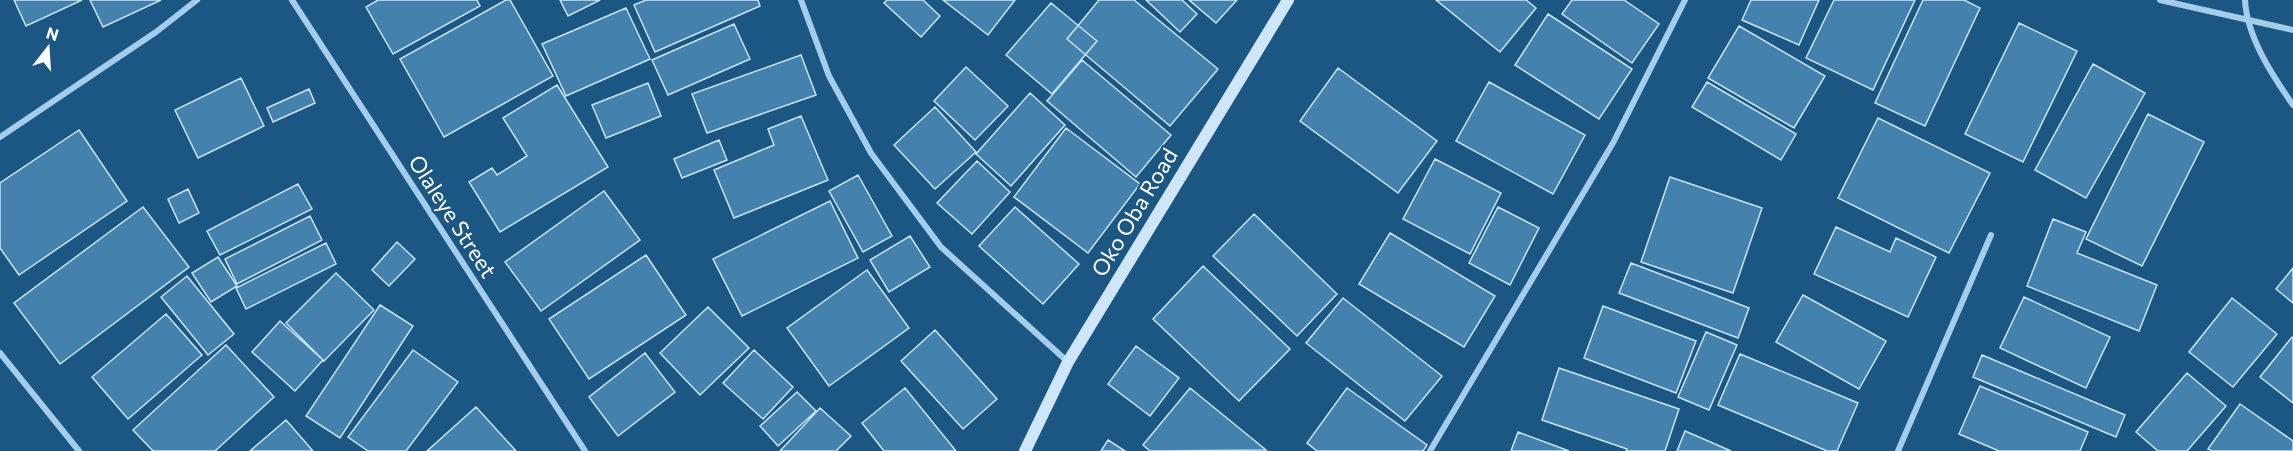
<svg xmlns="http://www.w3.org/2000/svg" width="2293" height="451" font-family="Commissioner,sans-serif">
<style>
.building{fill:#4481ad;stroke:#c7e4f8;stroke-width:1.5}
.lines{fill:none;stroke-linecap:round;stroke-linejoin:round}
.street{stroke:#a3cdeb;stroke-width:6}
.secondary{stroke:#cee6f8;stroke-width:12}
.labels{text-anchor:middle;dominant-baseline:central;stroke-width:5;stroke-linejoin:round;paint-order:stroke}
.street-label{font-size:22px;fill:#fff;stroke:#1c5784}
</style>
<rect width="100%" height="100%" fill="#1c5784"/>
<path class="building" d="M 14,0 L 82,0 L 26,26 Z
M 90,0 L 161,0 L 103,27 Z
M 378,0 L 477,0 L 480,6 L 393,54 L 366,7 Z
M 506,0 L 510,0 L 553,76 L 444,137 L 400,59 Z
M 560,0 L 600,0 L 568,16 Z
M 646,0 L 758,0 L 760,6 L 655,52 L 634,5 Z
M 887,0 L 923,0 L 940,16 L 921,37 L 884,3 Z
M 943,0 L 1015,0 L 988,35 Z
M 1099,0 L 1134,0 L 1218,69 L 1170,126 L 1067,39 Z
M 1146,0 L 1182,0 L 1197,14 L 1180,32 Z
M 1189,0 L 1237,0 L 1216,23 Z
M 1436,0 L 1526,0 L 1536,8 L 1500,52 Z
M 1572,0 L 1624,0 L 1659,24 L 1632,63 L 1562,14 Z
M 1751,0 L 1819,0 L 1799,45 L 1742,20 Z
M 1834,0 L 1915,0 L 1873,90 L 1806,58 Z
M 1923,0 L 1964,0 L 1980,8 L 1925,126 L 1875,103 Z
M 1051,3 L 1097,41 L 1052,94 L 1006,55 Z
M 626,8 L 650,59 L 566,96 L 542,44 Z
M 1548,14 L 1632,69 L 1599,119 L 1515,65 Z
M 2019,23 L 2077,51 L 2023,162 L 1965,134 Z
M 734,24 L 750,59 L 668,95 L 652,60 Z
M 1739,26 L 1825,76 L 1794,128 L 1708,78 Z
M 801,55 L 816,95 L 707,133 L 692,94 Z
M 1082,60 L 1171,135 L 1136,177 L 1047,101 Z
M 2093,64 L 2145,93 L 2086,198 L 2035,170 Z
M 966,67 L 1008,106 L 975,140 L 934,101 Z
M 1338,68 L 1437,141 L 1398,193 L 1300,121 Z
M 241,78 L 264,126 L 198,158 L 175,110 Z
M 1489,82 L 1585,135 L 1553,194 L 1456,141 Z
M 1707,82 L 1796,134 L 1781,160 L 1692,107 Z
M 648,83 L 661,116 L 606,138 L 592,105 Z
M 557,85 L 608,167 L 500,232 L 469,182 L 492,168 L 497,175 L 527,156 L 503,118 Z
M 309,89 L 315,103 L 273,122 L 267,108 Z
M 1030,93 L 1065,125 L 1011,186 L 976,154 Z
M 935,107 L 976,152 L 935,189 L 894,145 Z
M 2148,114 L 2204,142 L 2142,266 L 2086,239 Z
M 801,116 L 828,180 L 734,218 L 714,170 L 774,145 L 768,129 Z
M 1878,118 L 1990,173 L 1949,253 L 1838,198 Z
M 1066,128 L 1140,184 L 1088,253 L 1014,197 Z
M 79,130 L 127,201 L 19,275 L 0,248 L 0,183 Z
M 719,140 L 727,160 L 682,178 L 674,159 Z
M 1435,159 L 1501,193 L 1470,254 L 1403,219 Z
M 977,161 L 1010,192 L 972,234 L 937,203 Z
M 858,175 L 892,236 L 863,252 L 829,191 Z
M 1670,177 L 1762,208 L 1733,293 L 1641,262 Z
M 298,184 L 312,209 L 220,255 L 207,231 Z
M 188,189 L 199,213 L 179,223 L 168,199 Z
M 604,191 L 640,240 L 541,311 L 505,262 Z
M 830,201 L 858,258 L 742,316 L 713,259 Z
M 143,207 L 189,267 L 60,364 L 14,303 Z
M 1015,207 L 1079,264 L 1043,304 L 979,246 Z
M 1498,207 L 1539,228 L 1510,285 L 1469,263 Z
M 1254,214 L 1337,294 L 1297,336 L 1213,256 Z
M 310,216 L 322,240 L 237,284 L 225,259 Z
M 2053,219 L 2086,232 L 2077,253 L 2157,285 L 2139,331 L 2027,286 Z
M 1836,227 L 1890,252 L 1896,238 L 1936,257 L 1908,317 L 1814,274 Z
M 1390,233 L 1495,296 L 1464,347 L 1359,284 Z
M 910,236 L 930,267 L 889,292 L 870,260 Z
M 397,242 L 415,259 L 389,286 L 372,270 Z
M 326,243 L 336,264 L 246,309 L 236,288 Z
M 646,255 L 686,315 L 589,379 L 549,319 Z
M 218,257 L 237,286 L 211,302 L 192,273 Z
M 1631,263 L 1749,308 L 1738,338 L 1619,293 Z
M 1203,266 L 1290,349 L 1239,401 L 1153,319 Z
M 2293,268 L 2293,303 L 2276,289 Z
M 867,270 L 909,328 L 829,386 L 787,328 Z
M 336,273 L 374,310 L 324,361 L 286,323 Z
M 187,276 L 234,334 L 208,355 L 161,297 Z
M 1803,295 L 1886,341 L 1859,389 L 1776,342 Z
M 2024,297 L 2110,337 L 2086,388 L 2000,348 Z
M 1343,298 L 1442,376 L 1405,421 L 1306,343 Z
M 2232,298 L 2277,334 L 2233,387 L 2189,352 Z
M 380,305 L 413,326 L 340,438 L 306,416 Z
M 1603,306 L 1696,341 L 1676,393 L 1584,358 Z
M 708,307 L 749,348 L 700,395 L 660,353 Z
M 166,314 L 202,355 L 128,419 L 92,377 Z
M 280,321 L 323,360 L 295,391 L 252,352 Z
M 935,330 L 997,399 L 963,429 L 901,361 Z
M 1706,332 L 1737,345 L 1709,410 L 1678,397 Z
M 2292,337 L 2293,338 L 2293,403 L 2260,377 Z
M 226,345 L 274,397 L 215,451 L 153,451 L 133,430 Z
M 1136,346 L 1179,378 L 1150,416 L 1108,384 Z
M 413,350 L 458,382 L 406,451 L 368,451 L 348,437 Z
M 754,350 L 793,387 L 763,419 L 723,383 Z
M 645,353 L 675,392 L 618,436 L 589,397 Z
M 1740,354 L 1858,403 L 1837,451 L 1827,451 L 1718,405 Z
M 1982,355 L 2125,415 L 2116,437 L 1973,377 Z
M 1559,368 L 1679,409 L 1665,451 L 1626,451 L 1627,449 L 1542,420 Z
M 2187,373 L 2226,406 L 2187,451 L 2158,451 L 2136,432 Z
M 1980,386 L 2088,432 L 2080,451 L 1999,451 L 1959,434 Z
M 905,388 L 956,451 L 884,451 L 862,423 Z
M 1190,388 L 1266,450 L 1150,451 L 1143,445 Z
M 1347,388 L 1427,445 L 1423,451 L 1317,451 L 1307,443 Z
M 797,392 L 816,411 L 778,446 L 760,426 Z
M 2240,404 L 2293,441 L 2293,451 L 2212,451 L 2208,449 Z
M 476,407 L 516,451 L 427,451 Z
M 820,408 L 851,436 L 836,451 L 780,451 Z
M 286,420 L 313,451 L 250,451 Z
M 1685,431 L 1731,451 L 1677,451 Z
M 1518,432 L 1569,451 L 1511,451 Z
M 1108,440 L 1125,451 L 1101,451 Z"/>
<g class="lines">
<path class="street" d="M 292,0 L 585,451
M 801,0 L 829,76 L 871,153 L 941,247 L 1068,362
M 2160,0 L 2293,30
M 2245,0 C 2247,37 2272,75 2293,105
M 0,137 L 156,32 L 197,0
M 0,353 L 79,451
M 1430,451 L 1613,143 L 1685,0
M 1898,451 L 1991,235"/>
<path class="secondary" d="M 1025,451 L 1068,362 L 1288,0"/>
</g>
<g class="labels">
<g class="street-label">
<text transform="translate(1134 212) rotate(-59)">Oko Oba Road</text>
<text transform="translate(453 216) rotate(57)">Olaleye Street</text>
</g>
</g>
<g transform="translate(48 48) rotate(17)" stroke="#1c5784" stroke-width="4.5" paint-order="stroke">
<path d="M0-4.5L10 22L0 15L-10 22Z" fill="#ffffff"/>
<text y="-9" font-size="16" font-weight="bold" text-anchor="middle" fill="#ffffff">N</text>
</g>
</svg>
